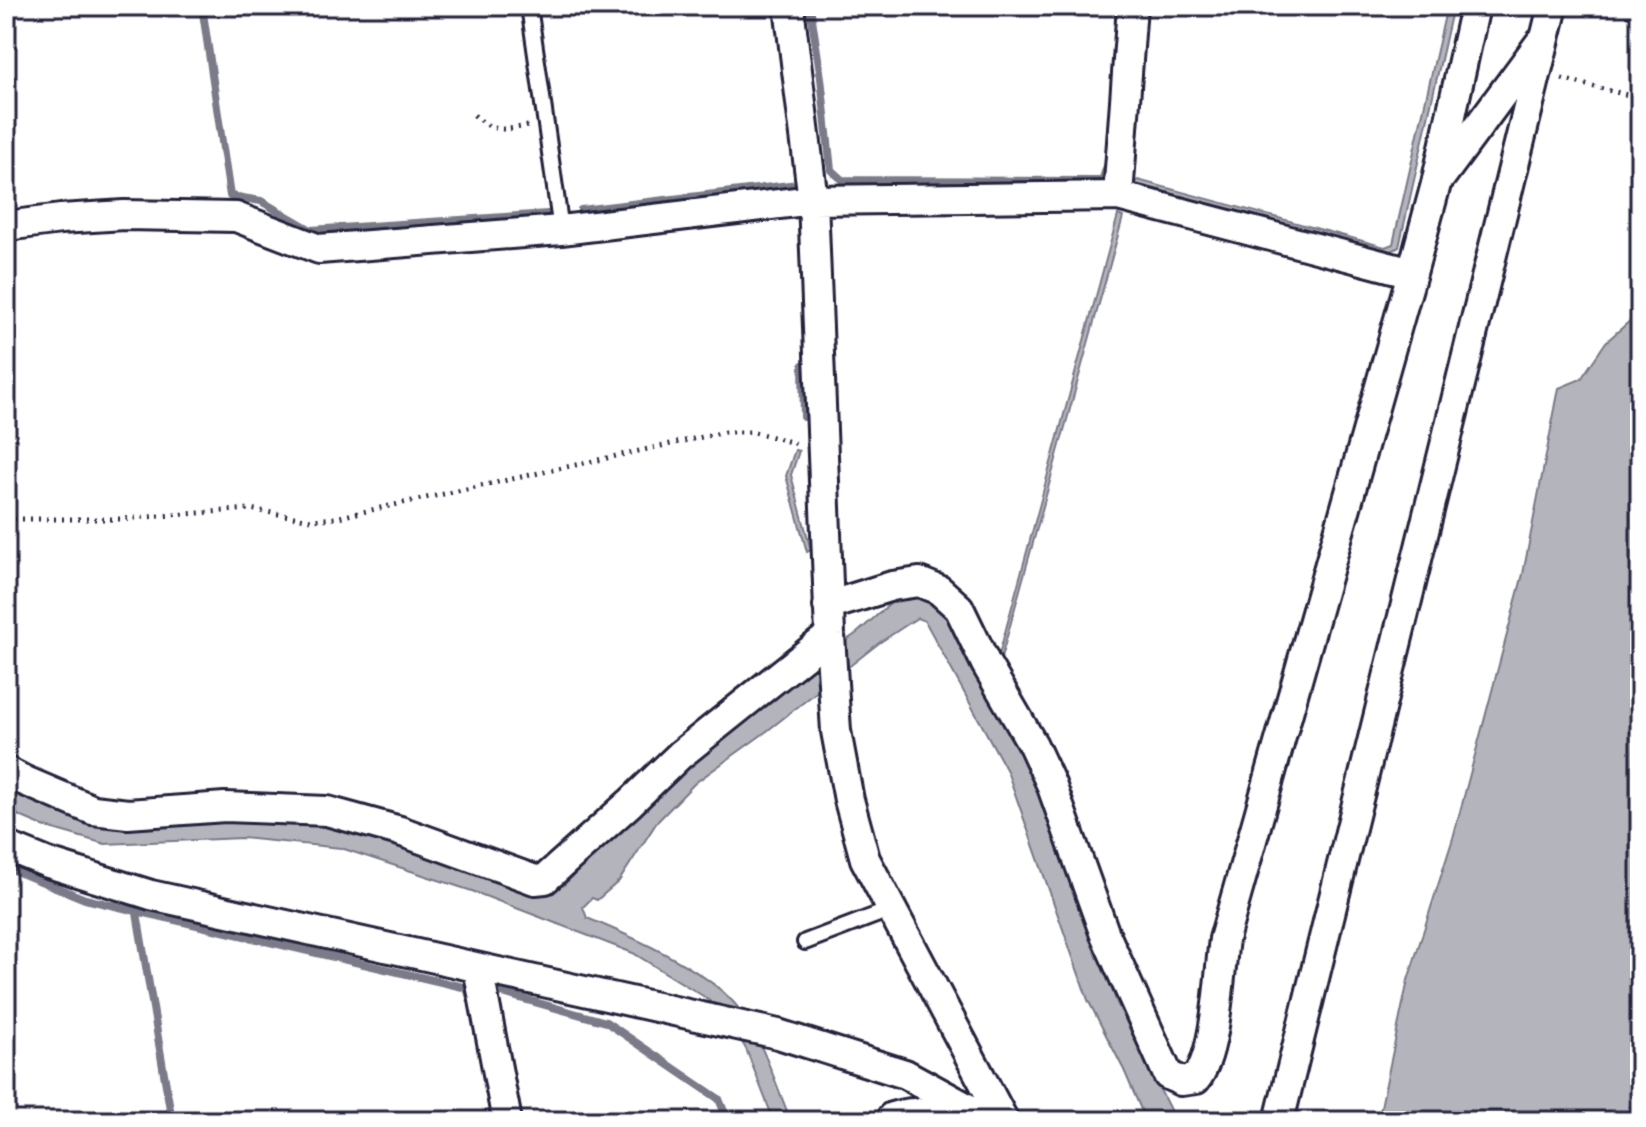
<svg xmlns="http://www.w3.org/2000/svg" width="1646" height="1127" font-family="Sriracha,sans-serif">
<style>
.water{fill:#b4b4bc;stroke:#7a7a88;stroke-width:2}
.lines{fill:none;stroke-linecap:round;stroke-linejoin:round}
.stream{stroke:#7a7a88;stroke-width:8}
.lane-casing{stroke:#22223b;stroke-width:20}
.street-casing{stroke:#22223b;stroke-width:34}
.path{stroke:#22223b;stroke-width:5;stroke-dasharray:2 6;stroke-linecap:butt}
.lane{stroke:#fff;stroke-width:14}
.street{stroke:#fff;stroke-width:28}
</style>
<rect width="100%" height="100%" fill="#fff"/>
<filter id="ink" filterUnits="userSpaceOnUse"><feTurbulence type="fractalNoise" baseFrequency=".0125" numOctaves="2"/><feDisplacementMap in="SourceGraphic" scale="16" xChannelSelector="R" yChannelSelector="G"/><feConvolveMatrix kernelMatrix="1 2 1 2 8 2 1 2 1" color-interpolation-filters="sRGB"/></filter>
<g filter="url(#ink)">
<path class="water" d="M 1447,6 L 1453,6 L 1399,247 L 1388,253 L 1151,188 L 1146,189 L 1136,186 L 1135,182 L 1138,180 L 1385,247 L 1393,244 Z
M 1118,215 L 1123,217 L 1000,662 L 997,662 Z
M 1640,312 L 1640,1121 L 1378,1121 L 1408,980 L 1453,838 L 1523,574 L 1559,388 L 1581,379 L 1606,342 Z
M 795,450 L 799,451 L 791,475 L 811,550 L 807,552 L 786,476 Z
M 913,592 L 941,602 L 1039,783 L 1117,1003 L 1173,1116 L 1178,1121 L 1146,1121 L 1124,1070 L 1088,1000 L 1007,771 L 925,621 L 917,618 L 879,643 L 767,731 L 695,783 L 657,822 L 619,881 L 597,900 L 592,898 L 583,907 L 587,918 C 631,936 704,968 735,1004 C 762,1036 775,1083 791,1121 L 774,1121 L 746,1049 L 724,1012 L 703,996 L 633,953 L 472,891 L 341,848 L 242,838 L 105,844 L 43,826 L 6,810 L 6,786 L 310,823 L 347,828 L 563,886 L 573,876 L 570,871 L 653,793 L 800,672 L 857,633 L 900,595 Z"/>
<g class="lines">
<path class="stream" d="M 202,6 L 230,196 L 261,201 L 311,230 L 548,214
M 810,6 L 821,78 L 831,170 L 842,180 L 1102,181 L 1107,166
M 581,210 L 798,184
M 803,365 L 804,417
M 6,867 L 85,899 L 467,988 L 471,1001
M 137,913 L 172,1121
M 499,992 L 606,1022 L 719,1099 L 728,1121"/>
<defs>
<path id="lane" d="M 529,6 L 561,230
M 805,942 L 892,909"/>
<path id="street" d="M 789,6 L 813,200 L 830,635 L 836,731 L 849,800 L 865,859 L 1004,1121
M 1441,177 L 1540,43
M 1118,196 L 1132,6
M 6,226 L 61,219 L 124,215 L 236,217 L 319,249 L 561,230 L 813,200 L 1118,196 L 1412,273 L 1436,184 L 1475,6
M 828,606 L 892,586 L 919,582 L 939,590 L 959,608 L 986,664 L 1033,745 L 1051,784 L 1104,932 L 1168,1075 L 1181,1081 L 1196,1079 C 1217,1053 1219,975 1224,939 L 1412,273
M 6,771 L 25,781 L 93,810 L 128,814 L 225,807 L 327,811 L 400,831 L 535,880 L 545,879 L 630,803 L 680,755 L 830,635
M 6,846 L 48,863 L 151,895 L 778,1034 L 905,1074 L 991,1121
M 478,968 L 507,1121
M 892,1117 C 911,1111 925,1111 943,1121
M 1279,1121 L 1553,6"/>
</defs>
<use href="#lane" class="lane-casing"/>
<use href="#street" class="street-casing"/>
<path class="path" d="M 1562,79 L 1640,98
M 474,115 C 494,133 502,130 528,126
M 6,519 L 122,519 L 250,509 L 311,520 L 335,518 L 725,432 L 754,432 L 798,444
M 1317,1121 L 1318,1115"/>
<use href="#lane" class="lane"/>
<use href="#street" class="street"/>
</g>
</g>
<rect width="1646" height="1127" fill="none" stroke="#fff" stroke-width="32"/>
<rect x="16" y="16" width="1614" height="1095" fill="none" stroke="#22223b" stroke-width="3" filter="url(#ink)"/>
</svg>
